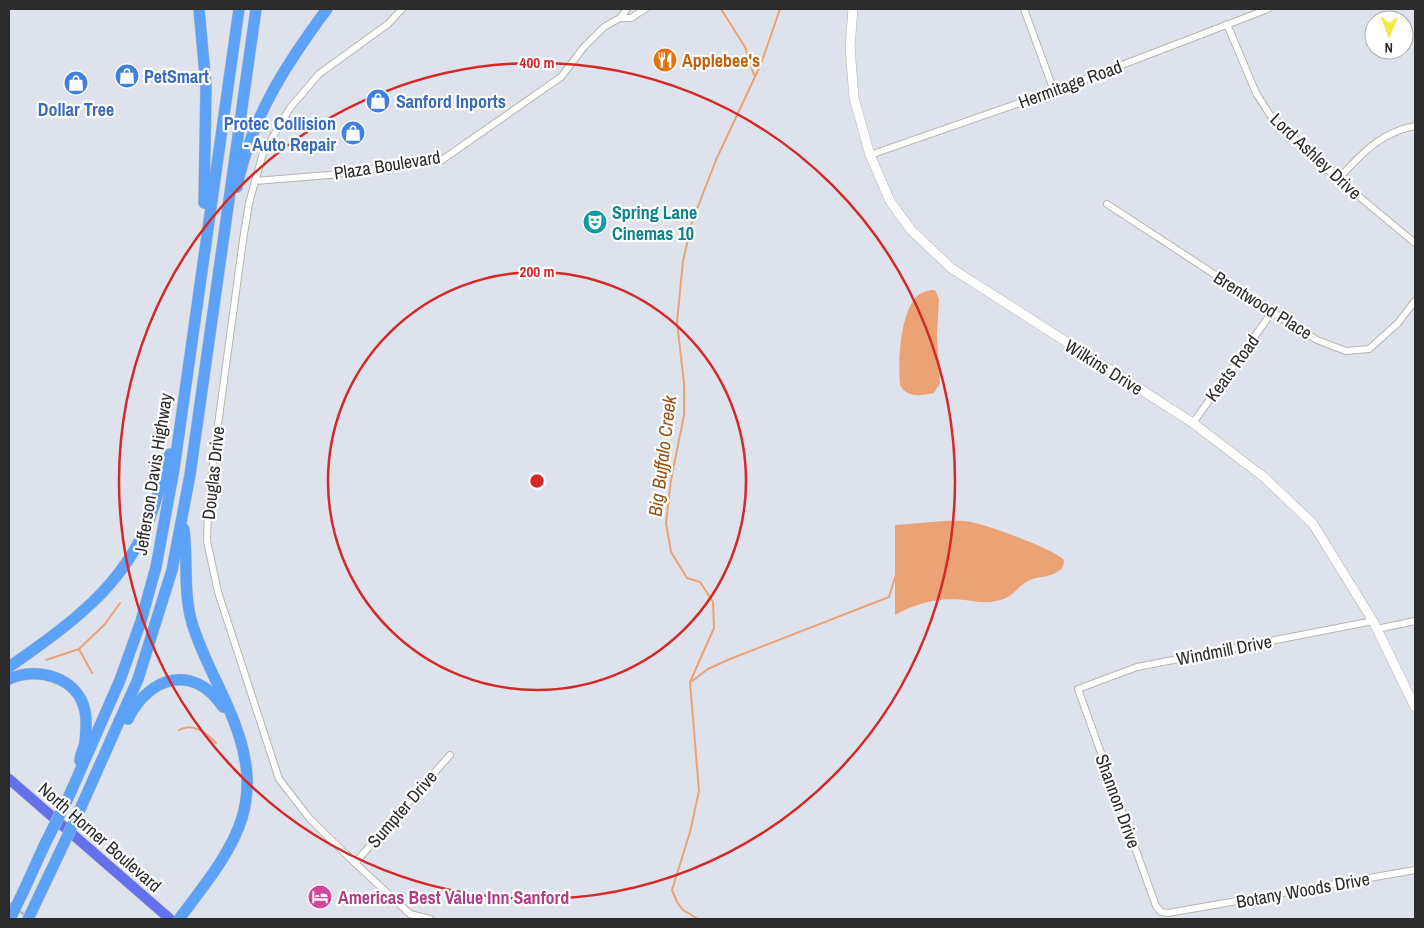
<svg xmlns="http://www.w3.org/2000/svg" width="1424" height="928" font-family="'Archivo Narrow',sans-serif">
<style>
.water{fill:#eba375}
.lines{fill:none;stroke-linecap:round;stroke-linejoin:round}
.stream{stroke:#eba375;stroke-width:2}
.street-casing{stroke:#b7b6ab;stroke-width:8}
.secondary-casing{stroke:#b7b6ab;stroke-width:10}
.primary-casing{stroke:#bfbfbf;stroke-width:11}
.highway-casing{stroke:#bfbfbf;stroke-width:12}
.street{stroke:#fff;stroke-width:6}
.secondary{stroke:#fff;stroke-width:9}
.primary{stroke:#6372ec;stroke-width:10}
.highway{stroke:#5da2f9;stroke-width:11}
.rail{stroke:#b5b4a1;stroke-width:2}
.highway-bridge-casing{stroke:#bfbfbf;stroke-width:12;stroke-linecap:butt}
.highway-bridge{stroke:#5da2f9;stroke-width:11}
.ring{fill:none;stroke:#d62828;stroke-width:2.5}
.labels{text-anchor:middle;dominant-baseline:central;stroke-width:4.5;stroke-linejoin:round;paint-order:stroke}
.food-label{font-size:18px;font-weight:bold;fill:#c56008;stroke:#fff;text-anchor:start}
.shop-label{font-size:18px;font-weight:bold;fill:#366cbe;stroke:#fff;text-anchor:start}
.street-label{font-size:18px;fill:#2b2b2b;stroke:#fff}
.culture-label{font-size:18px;font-weight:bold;fill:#0d838f;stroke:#fff;text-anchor:start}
.hotel-label{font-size:18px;font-weight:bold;fill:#b23c85;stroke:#fff;text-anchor:start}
.water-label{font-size:19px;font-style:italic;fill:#985112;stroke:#fff}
.centre{fill:#d62828;stroke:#fff;stroke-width:2.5}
.ring-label{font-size:15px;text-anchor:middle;font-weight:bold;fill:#d62828;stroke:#fff;stroke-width:4.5;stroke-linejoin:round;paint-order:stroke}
</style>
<rect width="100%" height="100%" fill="#dee2ec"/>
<path class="water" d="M 932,290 L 935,290 L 939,299 L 937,336 L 940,383 L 934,393 C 921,396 907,398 900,385 C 898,360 900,318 915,298 C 919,293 926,291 932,290 Z
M 944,521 C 954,521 965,520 975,523 C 990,526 1056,550 1064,560 C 1064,565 1062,570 1057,572 C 1048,578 1037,576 1028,581 C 1014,589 1014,598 996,601 C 985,604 976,601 965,600 C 940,597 916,603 895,615 L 895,525 Z"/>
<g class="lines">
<path class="stream" d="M 721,9 L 745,47 L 754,75
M 79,649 L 92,673
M 46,660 L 79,649 L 105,624 L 120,603
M 692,681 L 708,669 L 730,659 L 889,597 L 897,571
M 179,730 C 193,722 206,733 216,743
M 698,919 L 683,910 L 677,902 L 672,890 L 690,832 L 699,791 L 690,682 L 714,628 L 713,602 L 700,582 L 687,578 L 671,552 L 666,523 L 671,480 L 684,415 L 684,383 L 677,322 L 683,261 L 692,222 L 716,160 L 761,64 L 780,9"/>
<defs>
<path id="street" d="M 402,9 L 388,24 L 319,74 L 290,108 L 263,153 L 249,203 L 243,240 L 214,454 L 208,508 L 207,541 L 218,592 L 279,779 L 310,819 L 355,863 L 410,914 L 430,919
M 1024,9 L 1054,91
M 620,18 L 631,18 L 645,9
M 1227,24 L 1256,93 L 1270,115 L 1338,179 L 1415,243
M 870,155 L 1054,91 L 1268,9
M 1338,179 C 1362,154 1379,133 1415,126
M 255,181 L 329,175 L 442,160 L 561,77 L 584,47 L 604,27 L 620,18 L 627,9
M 1107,204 L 1272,312 L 1317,340 L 1346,351 L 1369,349 L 1398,323 L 1415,301
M 1193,423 L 1272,312
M 1373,621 L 1137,667 L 1078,689 L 1156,906 L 1161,912 L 1168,913 L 1415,870
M 1377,629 L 1415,621
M 355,863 L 450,755"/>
<path id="secondary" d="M 853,9 L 850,47 L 854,98 L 870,155 L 890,201 L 911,230 L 951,268 L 1193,423 L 1265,478 L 1313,524 L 1373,621 L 1415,707"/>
<path id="primary" d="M 9,779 L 170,919"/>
<path id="highway" d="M 199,9 L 206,86 L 204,203
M 237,187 C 251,118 286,64 327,9
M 9,667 C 66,627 123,588 149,520 C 158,498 162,475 170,454
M 9,679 C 37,666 78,677 85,711 C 87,720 86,732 85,742 C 84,749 80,754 80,761
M 128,719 C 149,676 194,663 223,707
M 69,796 L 120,680 L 141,621 L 156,567 L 174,469 L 239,9
M 81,807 L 138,679 L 172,570 L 190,475 L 256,9
M 24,890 L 44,846
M 39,896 L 58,856
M 179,919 C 236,844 271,803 228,707 C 216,679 201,653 192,623 C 183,592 188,561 184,529"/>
</defs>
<use href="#street" class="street-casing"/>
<use href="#secondary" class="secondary-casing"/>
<use href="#primary" class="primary-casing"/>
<use href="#highway" class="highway-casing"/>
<use href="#street" class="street"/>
<use href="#secondary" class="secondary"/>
<use href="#primary" class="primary"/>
<use href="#highway" class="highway"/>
<path class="rail" d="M 9,903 L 30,919"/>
<defs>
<path id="highway-bridge" d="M 44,846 L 69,796
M 58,856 L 81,807
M 10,919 L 24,890
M 28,919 L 39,896"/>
</defs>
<use href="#highway-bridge" class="highway-bridge-casing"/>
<use href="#highway-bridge" class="highway-bridge"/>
</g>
<g class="ring">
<circle cx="537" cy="481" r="209"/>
<circle cx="537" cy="481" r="418"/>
</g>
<defs>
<symbol id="restaurant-disc" viewBox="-11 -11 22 22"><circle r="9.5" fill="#e8710a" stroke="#fff"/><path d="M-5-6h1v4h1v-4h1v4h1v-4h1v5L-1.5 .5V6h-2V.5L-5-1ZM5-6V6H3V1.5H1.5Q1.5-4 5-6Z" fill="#fff"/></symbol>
<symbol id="shop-disc" viewBox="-11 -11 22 22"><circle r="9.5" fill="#3f7fe0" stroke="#fff"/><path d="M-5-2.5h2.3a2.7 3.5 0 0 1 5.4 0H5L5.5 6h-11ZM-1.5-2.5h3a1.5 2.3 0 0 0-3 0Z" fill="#fff"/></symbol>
<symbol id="theatre-disc" viewBox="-11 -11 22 22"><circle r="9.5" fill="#0f9aa8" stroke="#fff"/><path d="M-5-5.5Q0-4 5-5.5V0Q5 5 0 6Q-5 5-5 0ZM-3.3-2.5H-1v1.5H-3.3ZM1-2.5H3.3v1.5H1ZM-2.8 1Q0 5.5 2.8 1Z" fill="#fff"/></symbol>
<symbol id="hotel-disc" viewBox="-11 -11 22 22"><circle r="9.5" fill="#d1479c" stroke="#fff"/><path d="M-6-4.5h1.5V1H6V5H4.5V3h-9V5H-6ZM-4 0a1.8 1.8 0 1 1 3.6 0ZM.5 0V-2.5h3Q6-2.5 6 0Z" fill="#fff"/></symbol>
</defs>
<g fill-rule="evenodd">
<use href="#restaurant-disc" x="651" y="46" width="28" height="28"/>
<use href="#shop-disc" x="113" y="62" width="28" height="28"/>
<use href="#shop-disc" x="62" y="69" width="28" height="28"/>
<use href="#shop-disc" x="364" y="87" width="28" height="28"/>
<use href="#shop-disc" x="339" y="119" width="28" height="28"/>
<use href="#theatre-disc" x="581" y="208" width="28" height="28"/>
<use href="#hotel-disc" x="306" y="883" width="28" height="28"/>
</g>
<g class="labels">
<g class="food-label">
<text x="682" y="60">Applebee's</text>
</g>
<g class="shop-label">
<text x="144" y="76">PetSmart</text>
<text x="396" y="101">Sanford Inports</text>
<text x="76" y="109" text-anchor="middle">Dollar Tree</text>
<text x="336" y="123" text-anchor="end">Protec Collision<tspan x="336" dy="21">- Auto Repair</tspan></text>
</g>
<g class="street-label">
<text transform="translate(1070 84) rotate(-20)">Hermitage Road</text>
<text transform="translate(1316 156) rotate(43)">Lord Ashley Drive</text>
<text transform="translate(387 165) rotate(-9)">Plaza Boulevard</text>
<text transform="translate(1263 305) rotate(32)">Brentwood Place</text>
<text transform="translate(1104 367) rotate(32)">Wilkins Drive</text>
<text transform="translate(1232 368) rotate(-54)">Keats Road</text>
<text transform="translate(213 473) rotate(-84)">Douglas Drive</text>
<text transform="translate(153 474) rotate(-81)">Jefferson Davis Highway</text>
<text transform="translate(1224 650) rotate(-11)">Windmill Drive</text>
<text transform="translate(1118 801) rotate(70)">Shannon Drive</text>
<text transform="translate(402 809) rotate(-49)">Sumpter Drive</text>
<text transform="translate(100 837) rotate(41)">North Horner Boulevard</text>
<text transform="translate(1303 890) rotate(-10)">Botany Woods Drive</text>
</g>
<g class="culture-label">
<text x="612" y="212">Spring Lane<tspan x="612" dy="21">Cinemas 10</tspan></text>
</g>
<g class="hotel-label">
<text x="338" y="897">Americas Best Value Inn Sanford</text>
</g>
<g class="water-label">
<text transform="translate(662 456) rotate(-83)">Big Buffalo Creek</text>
</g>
</g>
<circle cx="537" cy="481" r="8" class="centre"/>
<g class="ring-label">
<text x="537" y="68">400 m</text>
<text x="537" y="277">200 m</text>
</g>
<rect width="1424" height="928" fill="none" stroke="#2b2b2b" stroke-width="20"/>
<g transform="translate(1389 35) rotate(181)"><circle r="24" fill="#ffffff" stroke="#aaaaaa"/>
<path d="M0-4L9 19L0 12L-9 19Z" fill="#f4e944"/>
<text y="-8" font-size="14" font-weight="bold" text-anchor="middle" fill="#2b2b2b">N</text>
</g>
</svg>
